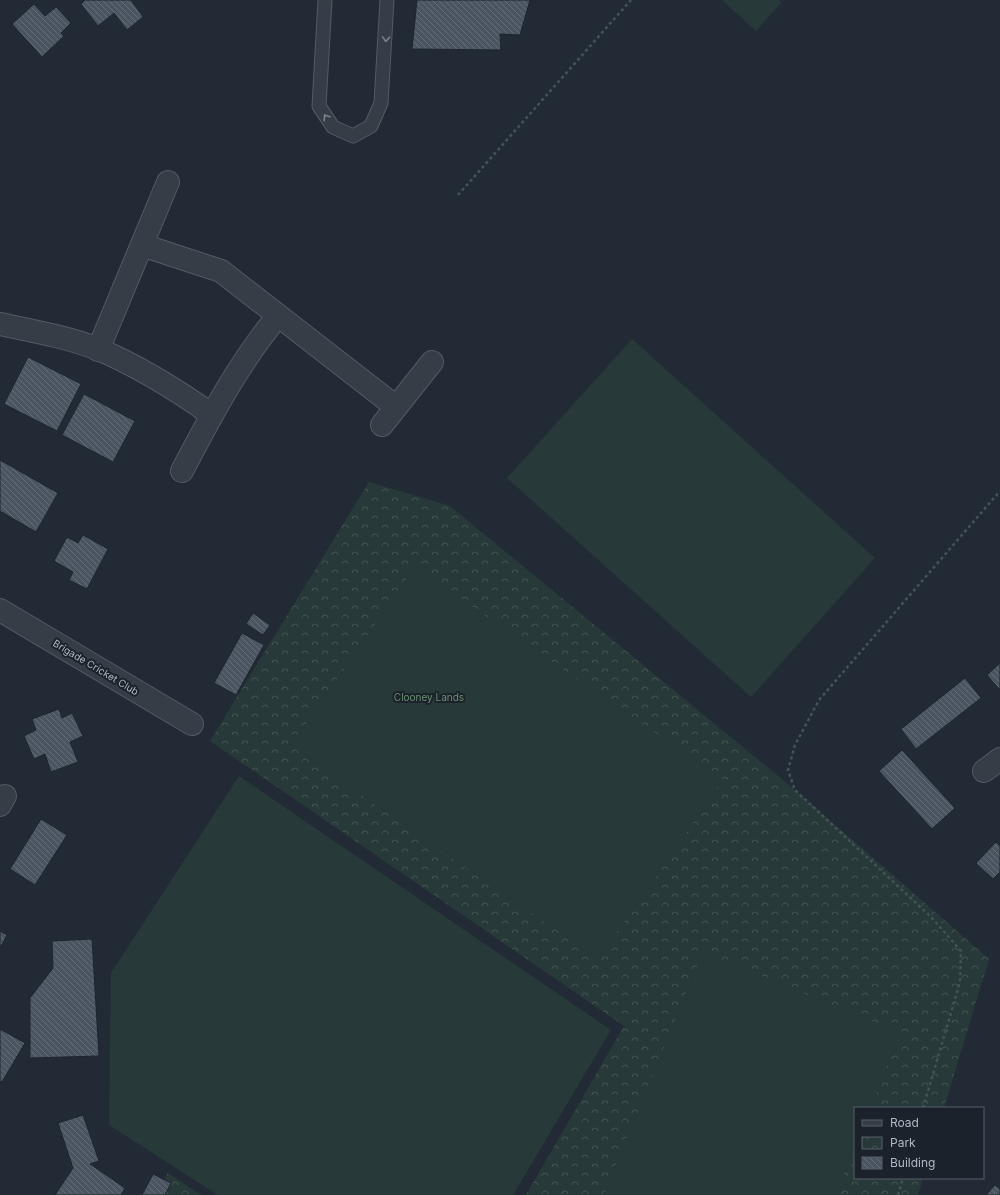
<svg xmlns="http://www.w3.org/2000/svg" width="1000" height="1195" font-family="Inter,sans-serif">
<style>
.park{fill:url(#park-crowns)}
.pitch{fill:#273938}
.building{fill:url(#building-back-hatch);stroke:#1d242d}
.lines{fill:none;stroke-linecap:round;stroke-linejoin:round}
.lane-casing{stroke:#535b64;stroke-width:15}
.street-casing{stroke:#535b64;stroke-width:24}
.path{stroke:#435456;stroke-width:2.5;stroke-dasharray:3 3;stroke-linecap:butt}
.lane{stroke:#353d46;stroke-width:13}
.street{stroke:#353d46;stroke-width:22}
.oneway{stroke:#79818b}
.labels{text-anchor:middle;dominant-baseline:central;stroke-width:4;stroke-linejoin:round;paint-order:stroke}
.street-label{font-size:10px;fill:#b0b8c3;stroke:#1b222b}
.park-label{font-size:10px;fill:#6a9171;stroke:#1b222b}
</style>
<defs>
<pattern id="park-crowns" width="20" height="18" patternUnits="userSpaceOnUse"><rect width="20" height="18" fill="#273938"/><path d="M2 6a3 3 0 1 1 6 0M12 15a3 3 0 1 1 6 0" fill="none" stroke="#445453"/></pattern>
<pattern id="building-back-hatch" width="6" height="6" patternUnits="userSpaceOnUse"><rect width="6" height="6" fill="#4a5561"/><path d="M-1 5l2 2M0 0l6 6M5-1l2 2" fill="none" stroke="#626b76"/></pattern>
</defs>
<rect width="100%" height="100%" fill="#222b35"/>
<path class="park" d="M 369,482 L 450,506 L 795,790 L 989,959 L 944,1108 L 855,1108 L 855,1178 L 923,1178 L 918,1195 L 526,1195 L 624,1026 L 210,741 Z
M 168,1173 L 201,1195 L 155,1195 Z"/>
<path class="pitch" d="M 722,0 L 779,0 L 782,2 L 756,31 Z
M 632,339 L 875,558 L 751,697 L 507,478 Z
M 415,567 L 723,780 L 598,959 L 291,746 Z
M 239,776 L 611,1030 L 513,1195 L 218,1195 L 109,1125 L 111,973 Z
M 703,952 L 901,1033 L 870,1108 L 855,1108 L 855,1146 L 835,1195 L 604,1195 Z"/>
<path class="building" d="M 85,0 L 131,0 L 143,17 L 127,30 L 114,13 L 98,26 L 81,4 Z
M 417,0 L 530,0 L 520,35 L 500,34 L 501,50 L 412,49 Z
M 34,4 L 45,16 L 56,7 L 71,23 L 61,33 L 64,36 L 42,57 L 12,24 Z
M 28,357 L 81,384 L 57,431 L 4,404 Z
M 84,394 L 135,421 L 113,462 L 62,435 Z
M 0,460 L 58,493 L 36,532 L 0,511 Z
M 83,535 L 108,549 L 87,589 L 69,580 L 73,572 L 54,561 L 67,537 L 78,543 Z
M 253,613 L 270,625 L 263,635 L 246,624 Z
M 242,633 L 264,645 L 236,695 L 214,683 Z
M 1000,663 L 1000,690 L 987,675 Z
M 965,678 L 981,698 L 916,749 L 901,729 Z
M 59,709 L 62,718 L 72,713 L 83,736 L 70,742 L 78,762 L 51,772 L 45,754 L 34,759 L 24,736 L 36,730 L 32,719 Z
M 902,750 L 955,808 L 932,829 L 879,771 Z
M 41,819 L 67,835 L 35,885 L 10,869 Z
M 996,842 L 1000,846 L 1000,872 L 993,879 L 976,863 Z
M 0,931 L 7,935 L 0,948 Z
M 92,939 L 99,1056 L 30,1058 L 30,998 L 53,968 L 52,941 Z
M 0,1029 L 25,1043 L 2,1082 L 0,1081 Z
M 83,1115 L 99,1161 L 90,1164 L 125,1188 L 121,1195 L 55,1195 L 73,1168 L 58,1123 Z
M 153,1174 L 171,1183 L 165,1195 L 142,1195 Z
M 995,1185 L 1000,1189 L 1000,1195 L 986,1195 Z"/>
<g class="lines">
<defs>
<path id="lane" d="M 325,0 L 319,106 L 333,127 L 353,136 L 371,126 L 381,103 L 387,0"/>
<path id="street" d="M 142,245 L 221,271 L 396,407
M 0,324 C 33,331 67,337 98,349 C 138,366 177,390 212,415
M 98,350 L 168,182
M 382,425 L 432,362
M 182,471 C 210,418 239,362 278,316
M 0,610 L 192,724
M 984,771 L 1000,759
M 0,805 L 5,796"/>
</defs>
<use href="#lane" class="lane-casing"/>
<use href="#street" class="street-casing"/>
<path class="path" d="M 458,195 L 631,0
M 923,1108 L 960,982 L 961,951 L 932,918 L 795,790 L 788,770 L 795,745 L 819,700 L 1000,491
M 898,1195 L 903,1178"/>
<use href="#lane" class="lane"/>
<use href="#street" class="street"/>
</g>
<defs><path id="oneway-chevron" d="M-2-3.5L2.5 0L-2 3.5" fill="none" stroke-width="1.6" stroke-linecap="round" stroke-linejoin="round"/></defs>
<g class="oneway">
<use href="#oneway-chevron" transform="translate(386 39) rotate(92)"/>
<use href="#oneway-chevron" transform="translate(326 117) rotate(-123)"/>
</g>
<g class="labels">
<g class="street-label">
<text transform="translate(96 667) rotate(31)">Brigade Cricket Club</text>
</g>
<g class="park-label">
<text x="429" y="697">Clooney Lands</text>
</g>
</g>
<rect x="854" y="1107" width="130" height="72" fill="#1b222b" stroke="#575e68"/>
<rect x="862" y="1120" width="20" height="6" fill="#353d46" stroke="#575e68"/>
<text x="890" y="1127" font-size="12" fill="#b0b8c3">Road</text>
<rect x="862" y="1137" width="20" height="12" fill="url(#park-crowns)" stroke="#575e68"/>
<text x="890" y="1147" font-size="12" fill="#b0b8c3">Park</text>
<rect x="862" y="1157" width="20" height="12" fill="url(#building-back-hatch)" stroke="#575e68"/>
<text x="890" y="1167" font-size="12" fill="#b0b8c3">Building</text>
</svg>
